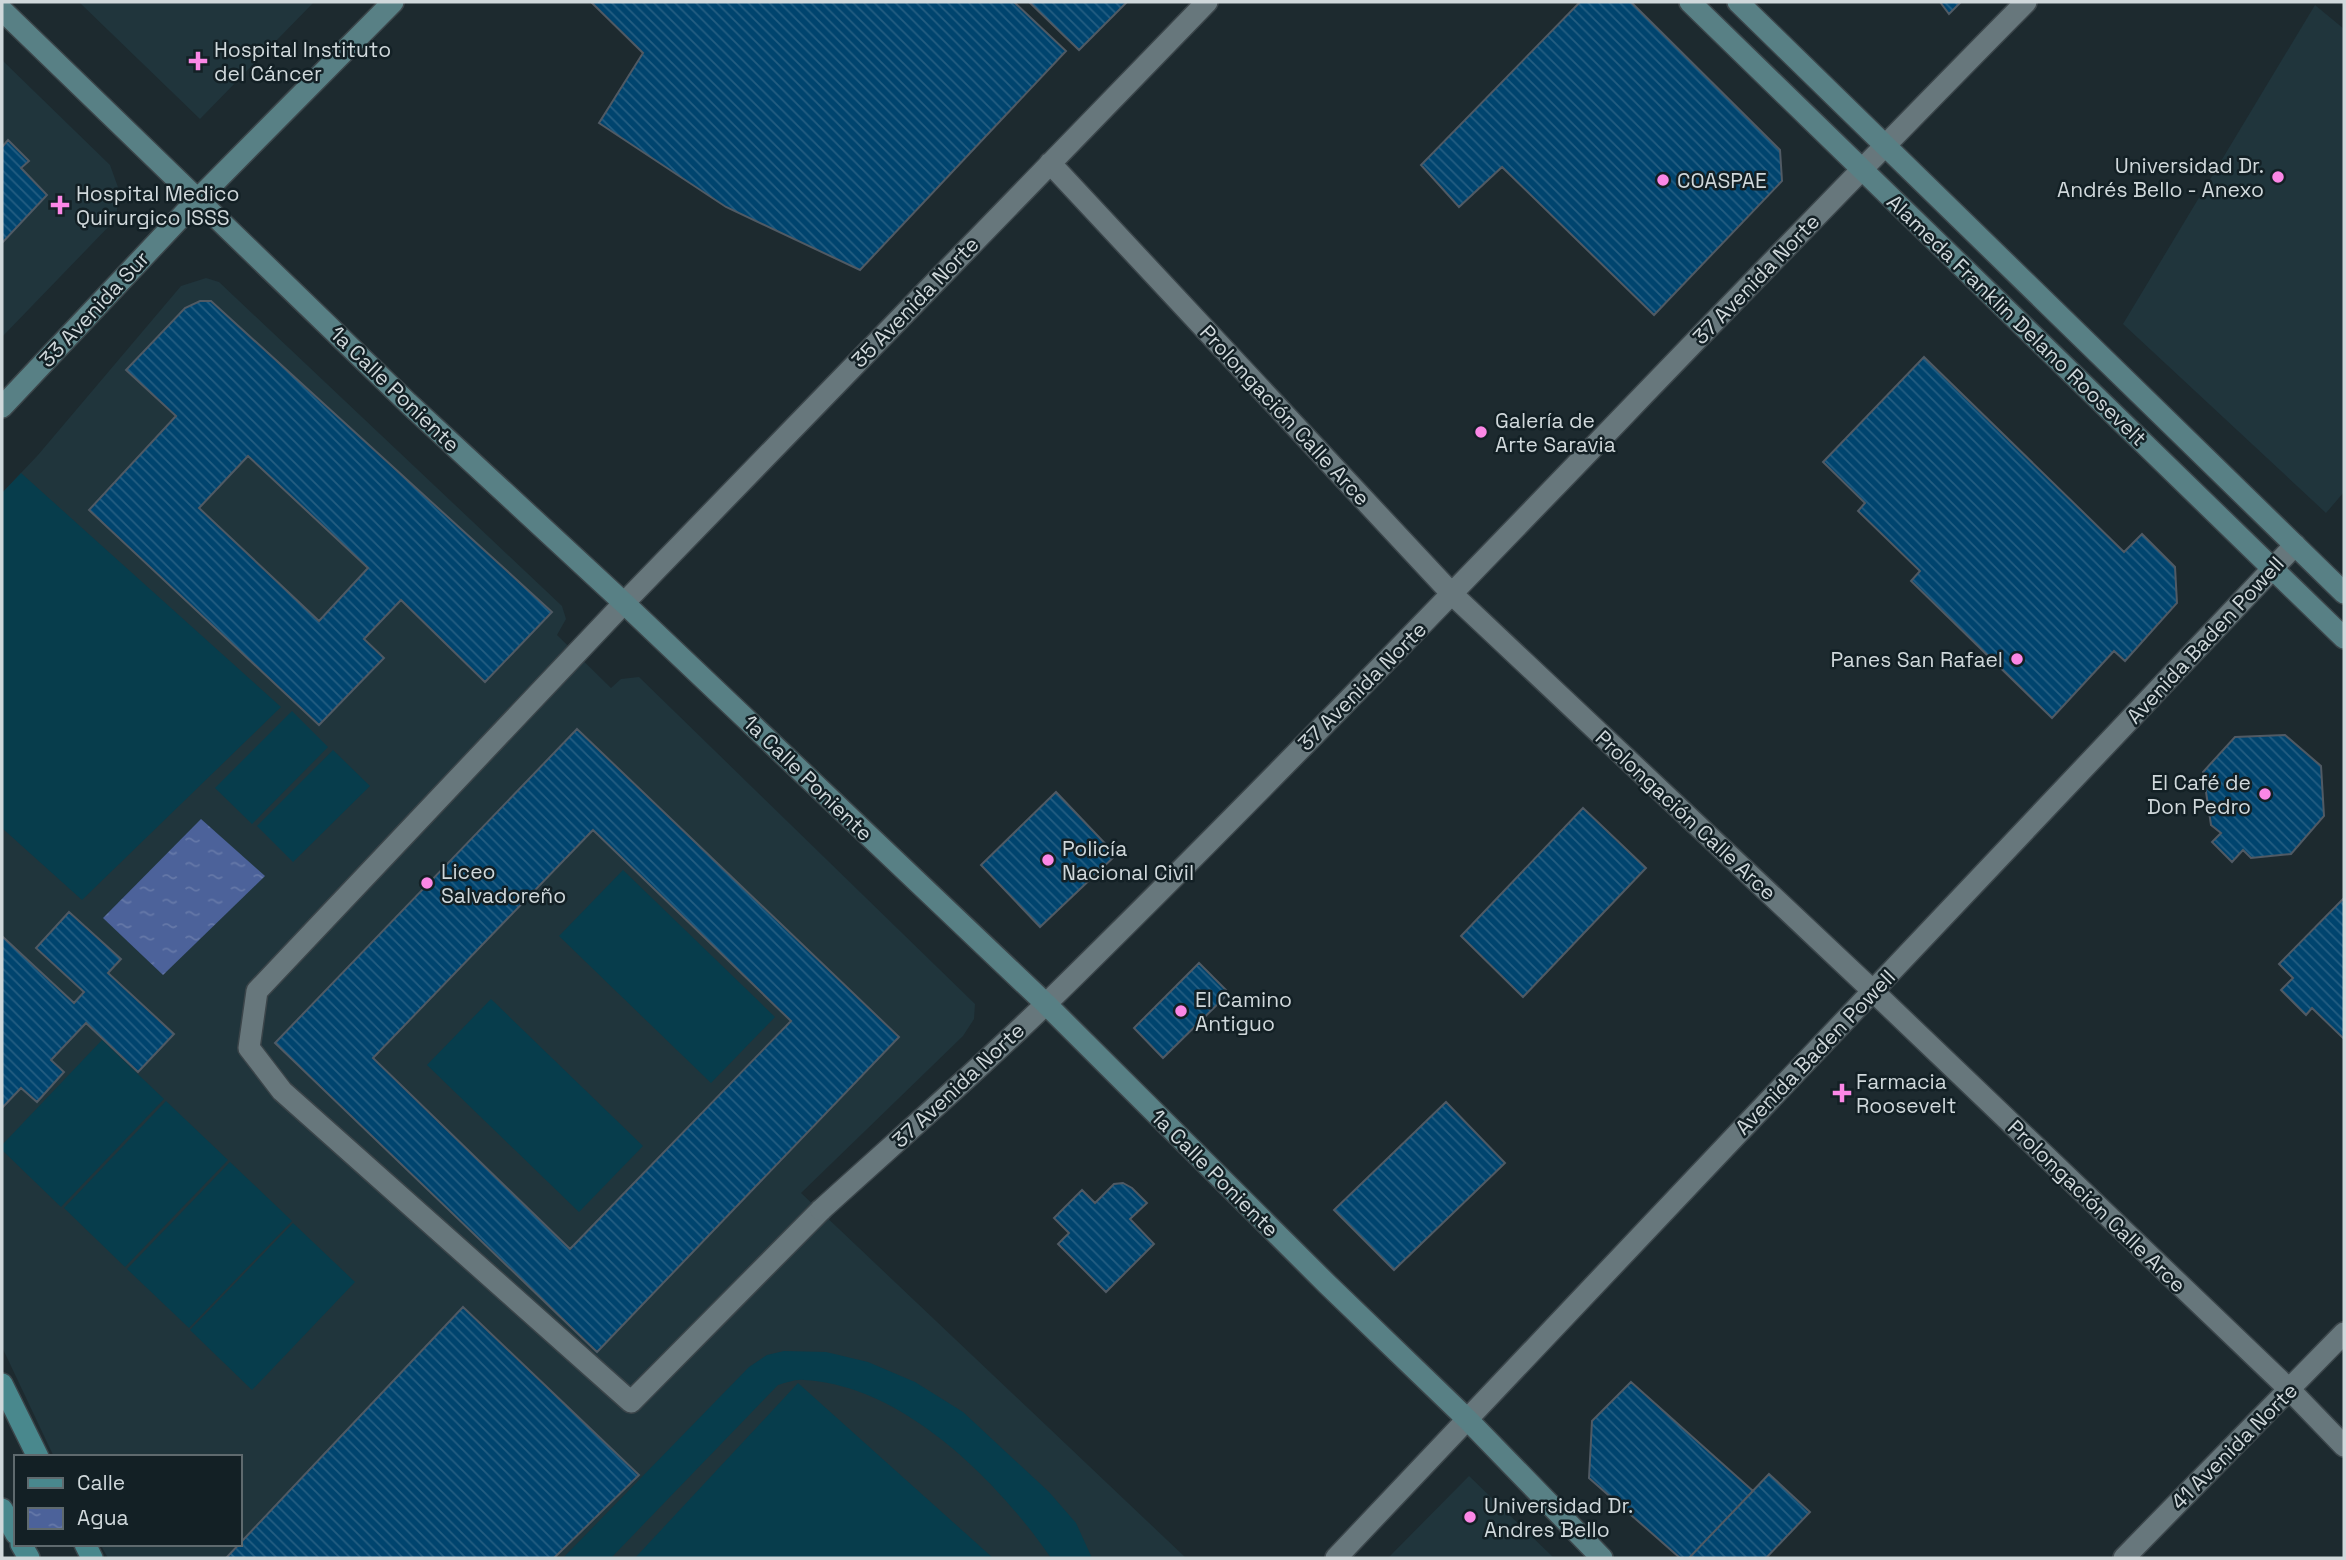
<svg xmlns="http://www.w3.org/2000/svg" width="2346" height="1560" font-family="'Space Grotesk',sans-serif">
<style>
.built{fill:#20353c}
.garden{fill:#073d4c}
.water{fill:url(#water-ripples)}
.building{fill:url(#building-back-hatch);stroke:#505a64;stroke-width:2;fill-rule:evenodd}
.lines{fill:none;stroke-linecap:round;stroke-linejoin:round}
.lane-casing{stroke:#3b454a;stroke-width:24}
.street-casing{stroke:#3b454a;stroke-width:24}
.secondary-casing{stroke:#3b454a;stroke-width:24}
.primary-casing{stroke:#3b454a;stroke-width:24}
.lane{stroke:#67777c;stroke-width:21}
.street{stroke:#67777c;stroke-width:21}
.secondary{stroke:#588085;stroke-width:21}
.primary{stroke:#49888d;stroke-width:21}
.poi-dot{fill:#fb87e6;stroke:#132025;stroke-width:2.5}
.labels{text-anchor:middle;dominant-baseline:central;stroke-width:5;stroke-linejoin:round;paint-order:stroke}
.poi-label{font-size:21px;fill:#d0d8db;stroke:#132025;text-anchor:start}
.street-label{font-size:21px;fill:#d0d8db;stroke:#132025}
</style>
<defs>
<pattern id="water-ripples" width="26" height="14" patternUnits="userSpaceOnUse" patternTransform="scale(1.75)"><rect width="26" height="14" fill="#4c629a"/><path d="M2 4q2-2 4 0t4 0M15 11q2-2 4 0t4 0" fill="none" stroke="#6578a8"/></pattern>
<pattern id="building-back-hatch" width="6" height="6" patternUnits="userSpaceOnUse" patternTransform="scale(1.75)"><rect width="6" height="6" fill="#00446e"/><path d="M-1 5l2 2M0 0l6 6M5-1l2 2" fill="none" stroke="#245e82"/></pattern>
</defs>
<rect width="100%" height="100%" fill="#1d2a2f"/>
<path class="built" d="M 79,2 L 314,2 L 200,119 Z
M 2315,5 L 2344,29 L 2344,492 L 2326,513 L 2123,324 Z
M 2,60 L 110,165 L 119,190 L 116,219 L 2,337 Z
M 206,278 L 219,282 L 562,606 L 566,619 L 557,635 L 611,688 L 621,679 L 639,677 L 975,1004 L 974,1019 L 963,1036 L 801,1193 L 1186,1558 L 108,1558 L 100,1544 L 240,1544 L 240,1457 L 54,1457 L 2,1347 L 2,493 L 38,455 L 181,286 Z
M 1469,1476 L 1554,1558 L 1388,1558 Z"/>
<path class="garden" d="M 21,473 L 281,707 L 82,900 L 2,828 L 2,493 Z
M 292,711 L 328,747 L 252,824 L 215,788 Z
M 333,750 L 370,786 L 293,862 L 257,826 Z
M 623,870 L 775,1017 L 711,1083 L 559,936 Z
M 491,999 L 643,1146 L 579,1212 L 427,1065 Z
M 102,1040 L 164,1099 L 61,1207 L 2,1150 L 2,1145 Z
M 166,1101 L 228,1160 L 125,1267 L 64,1208 Z
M 230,1162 L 292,1221 L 189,1328 L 127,1269 Z
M 293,1223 L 355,1282 L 252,1390 L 190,1330 Z
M 784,1351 L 826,1352 L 868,1362 L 915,1382 L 963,1412 L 1049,1492 L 1076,1523 L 1092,1558 L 1051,1558 C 998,1481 903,1385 804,1380 C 795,1379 786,1383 778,1385 L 611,1558 L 563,1558 L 749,1367 L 767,1355 Z
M 798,1383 L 993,1558 L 635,1558 Z"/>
<path class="water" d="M 201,819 L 265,876 L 163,975 L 103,918 Z"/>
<path class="building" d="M 591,2 L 1014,2 L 1066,51 L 860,270 L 726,207 L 599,123 L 643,53 Z
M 1029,2 L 1127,2 L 1079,50 Z
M 1580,2 L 1631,2 L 1780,150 L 1782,181 L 1654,315 L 1502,167 L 1459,207 L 1421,165 Z
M 1940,2 L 1961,2 L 1949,14 Z
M 8,140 L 29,161 L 21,168 L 47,195 L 2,243 L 2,147 Z
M 200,301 L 211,301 L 552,612 L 485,682 L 401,600 L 364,639 L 384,658 L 319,725 L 89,510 L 176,416 L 126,370 L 185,308 ZM 248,456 L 368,568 L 319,621 L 199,508 Z
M 1924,357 L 2124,552 L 2142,534 L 2175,567 L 2177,603 L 2125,661 L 2114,651 L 2052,718 L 1911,581 L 1920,571 L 1858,511 L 1865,503 L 1823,462 Z
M 577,729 L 899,1037 L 597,1352 L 275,1043 ZM 593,830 L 791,1021 L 570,1249 L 373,1058 Z
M 2285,735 L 2321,766 L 2324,816 L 2291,854 L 2251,858 L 2243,850 L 2232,862 L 2212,842 L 2221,833 L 2211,825 L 2203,772 L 2235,737 Z
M 1056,792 L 1116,855 L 1040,927 L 981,865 Z
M 1583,808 L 1646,868 L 1523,997 L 1461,936 Z
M 2344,898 L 2344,1039 L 2312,1008 L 2306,1015 L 2281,990 L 2293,978 L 2279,964 Z
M 69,912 L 121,959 L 108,973 L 174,1034 L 138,1072 L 86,1023 L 51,1060 L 64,1072 L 37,1102 L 21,1088 L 2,1108 L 2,936 L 74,1003 L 84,992 L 36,948 Z
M 1199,963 L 1229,993 L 1163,1058 L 1134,1028 Z
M 1446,1102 L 1505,1163 L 1394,1270 L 1334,1210 Z
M 1123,1183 L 1132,1188 L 1147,1203 L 1130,1219 L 1154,1244 L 1106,1292 L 1058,1244 L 1069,1233 L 1054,1218 L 1082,1190 L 1095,1203 L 1114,1184 Z
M 463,1307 L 639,1475 L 554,1558 L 226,1558 Z
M 1631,1382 L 1753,1491 L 1689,1558 L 1680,1558 L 1589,1478 L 1592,1421 Z
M 1769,1474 L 1810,1512 L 1766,1558 L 1689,1558 Z"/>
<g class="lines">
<defs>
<path id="lane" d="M 624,603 L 257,991 L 249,1048 L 282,1091 L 631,1402 L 821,1210"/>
<path id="street" d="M 1050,163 L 1453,595 L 1873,991 L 2290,1390 L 2344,1446
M 624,603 L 1207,2
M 821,1210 C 897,1141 975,1073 1049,1001 C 1381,675 1698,333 2026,2
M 1336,1558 L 2295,545
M 2124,1558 L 2344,1333"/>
<path id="secondary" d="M 1690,2 L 2344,638
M 1738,2 L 2344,593
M 2,10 L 408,403 L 624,603 L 1046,1004 L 1327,1284 L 1467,1419 L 1602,1558
M 2,407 L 198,199 L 393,2"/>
<path id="primary" d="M 2,1384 L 38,1457
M 2,1509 L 16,1534
M 21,1544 L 29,1558
M 85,1544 L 92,1558"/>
</defs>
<use href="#lane" class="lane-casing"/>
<use href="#street" class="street-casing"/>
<use href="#secondary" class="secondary-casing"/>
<use href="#primary" class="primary-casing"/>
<use href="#lane" class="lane"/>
<use href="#street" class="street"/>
<use href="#secondary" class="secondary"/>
<use href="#primary" class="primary"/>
</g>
<g class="poi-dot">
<path d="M194.5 50.5h7v7h7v7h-7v7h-7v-7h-7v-7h7z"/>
<circle cx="2278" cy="177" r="7"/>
<circle cx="1663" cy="180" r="7"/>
<path d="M56.5 194.5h7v7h7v7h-7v7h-7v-7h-7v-7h7z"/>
<circle cx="1481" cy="432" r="7"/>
<circle cx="2017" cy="659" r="7"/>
<circle cx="2265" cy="794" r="7"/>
<circle cx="1048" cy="860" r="7"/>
<circle cx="427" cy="883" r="7"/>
<circle cx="1181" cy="1011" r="7"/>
<path d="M1838.5 1082.5h7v7h7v7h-7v7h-7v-7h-7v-7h7z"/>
<circle cx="1470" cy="1517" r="7"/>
</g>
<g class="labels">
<g class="poi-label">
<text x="214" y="49">Hospital Instituto<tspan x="214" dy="24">del Cáncer</tspan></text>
<text x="2264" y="165" text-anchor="end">Universidad Dr.<tspan x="2264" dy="24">Andrés Bello - Anexo</tspan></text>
<text x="1677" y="180">COASPAE</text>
<text x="76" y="193">Hospital Medico<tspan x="76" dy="24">Quirurgico ISSS</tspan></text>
<text x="1495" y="420">Galería de<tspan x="1495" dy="24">Arte Saravia</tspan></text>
<text x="2003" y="659" text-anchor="end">Panes San Rafael</text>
<text x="2251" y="782" text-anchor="end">El Café de<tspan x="2251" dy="24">Don Pedro</tspan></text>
<text x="1062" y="848">Policía<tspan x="1062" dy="24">Nacional Civil</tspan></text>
<text x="441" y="871">Liceo<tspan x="441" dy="24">Salvadoreño</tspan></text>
<text x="1195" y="999">El Camino<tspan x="1195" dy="24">Antiguo</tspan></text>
<text x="1856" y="1081">Farmacia<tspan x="1856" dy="24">Roosevelt</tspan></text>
<text x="1484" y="1505">Universidad Dr.<tspan x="1484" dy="24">Andres Bello</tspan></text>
</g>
<g class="street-label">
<text transform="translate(1756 279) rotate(-46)">37 Avenida Norte</text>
<text transform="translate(915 302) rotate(-46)">35 Avenida Norte</text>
<text transform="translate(94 309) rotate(-47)">33 Avenida Sur</text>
<text transform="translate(2017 320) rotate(44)">Alameda Franklin Delano Roosevelt</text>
<text transform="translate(395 389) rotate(44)">1a Calle Poniente</text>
<text transform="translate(1285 415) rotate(47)">Prolongación Calle Arce</text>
<text transform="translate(2205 640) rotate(-47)">Avenida Baden Powell</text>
<text transform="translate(1362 686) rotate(-45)">37 Avenida Norte</text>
<text transform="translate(808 778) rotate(44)">1a Calle Poniente</text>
<text transform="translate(1686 815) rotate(43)">Prolongación Calle Arce</text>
<text transform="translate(1815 1052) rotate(-46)">Avenida Baden Powell</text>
<text transform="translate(958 1085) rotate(-43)">37 Avenida Norte</text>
<text transform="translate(1215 1173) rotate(45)">1a Calle Poniente</text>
<text transform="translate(2097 1206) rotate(44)">Prolongación Calle Arce</text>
<text transform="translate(2234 1446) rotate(-45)">41 Avenida Norte</text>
</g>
</g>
<rect width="2346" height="1560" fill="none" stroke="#d0d8db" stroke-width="7"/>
<rect x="14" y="1455" width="228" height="91" fill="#132025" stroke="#5f6a6e" stroke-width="2"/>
<rect x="28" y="1478" width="35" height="10" fill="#49888d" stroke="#5f6a6e" stroke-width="2"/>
<text x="77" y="1490" font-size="21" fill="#d0d8db">Calle</text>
<rect x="28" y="1508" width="35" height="21" fill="url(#water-ripples)" stroke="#5f6a6e" stroke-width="2"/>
<text x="77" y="1525" font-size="21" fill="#d0d8db">Agua</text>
</svg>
